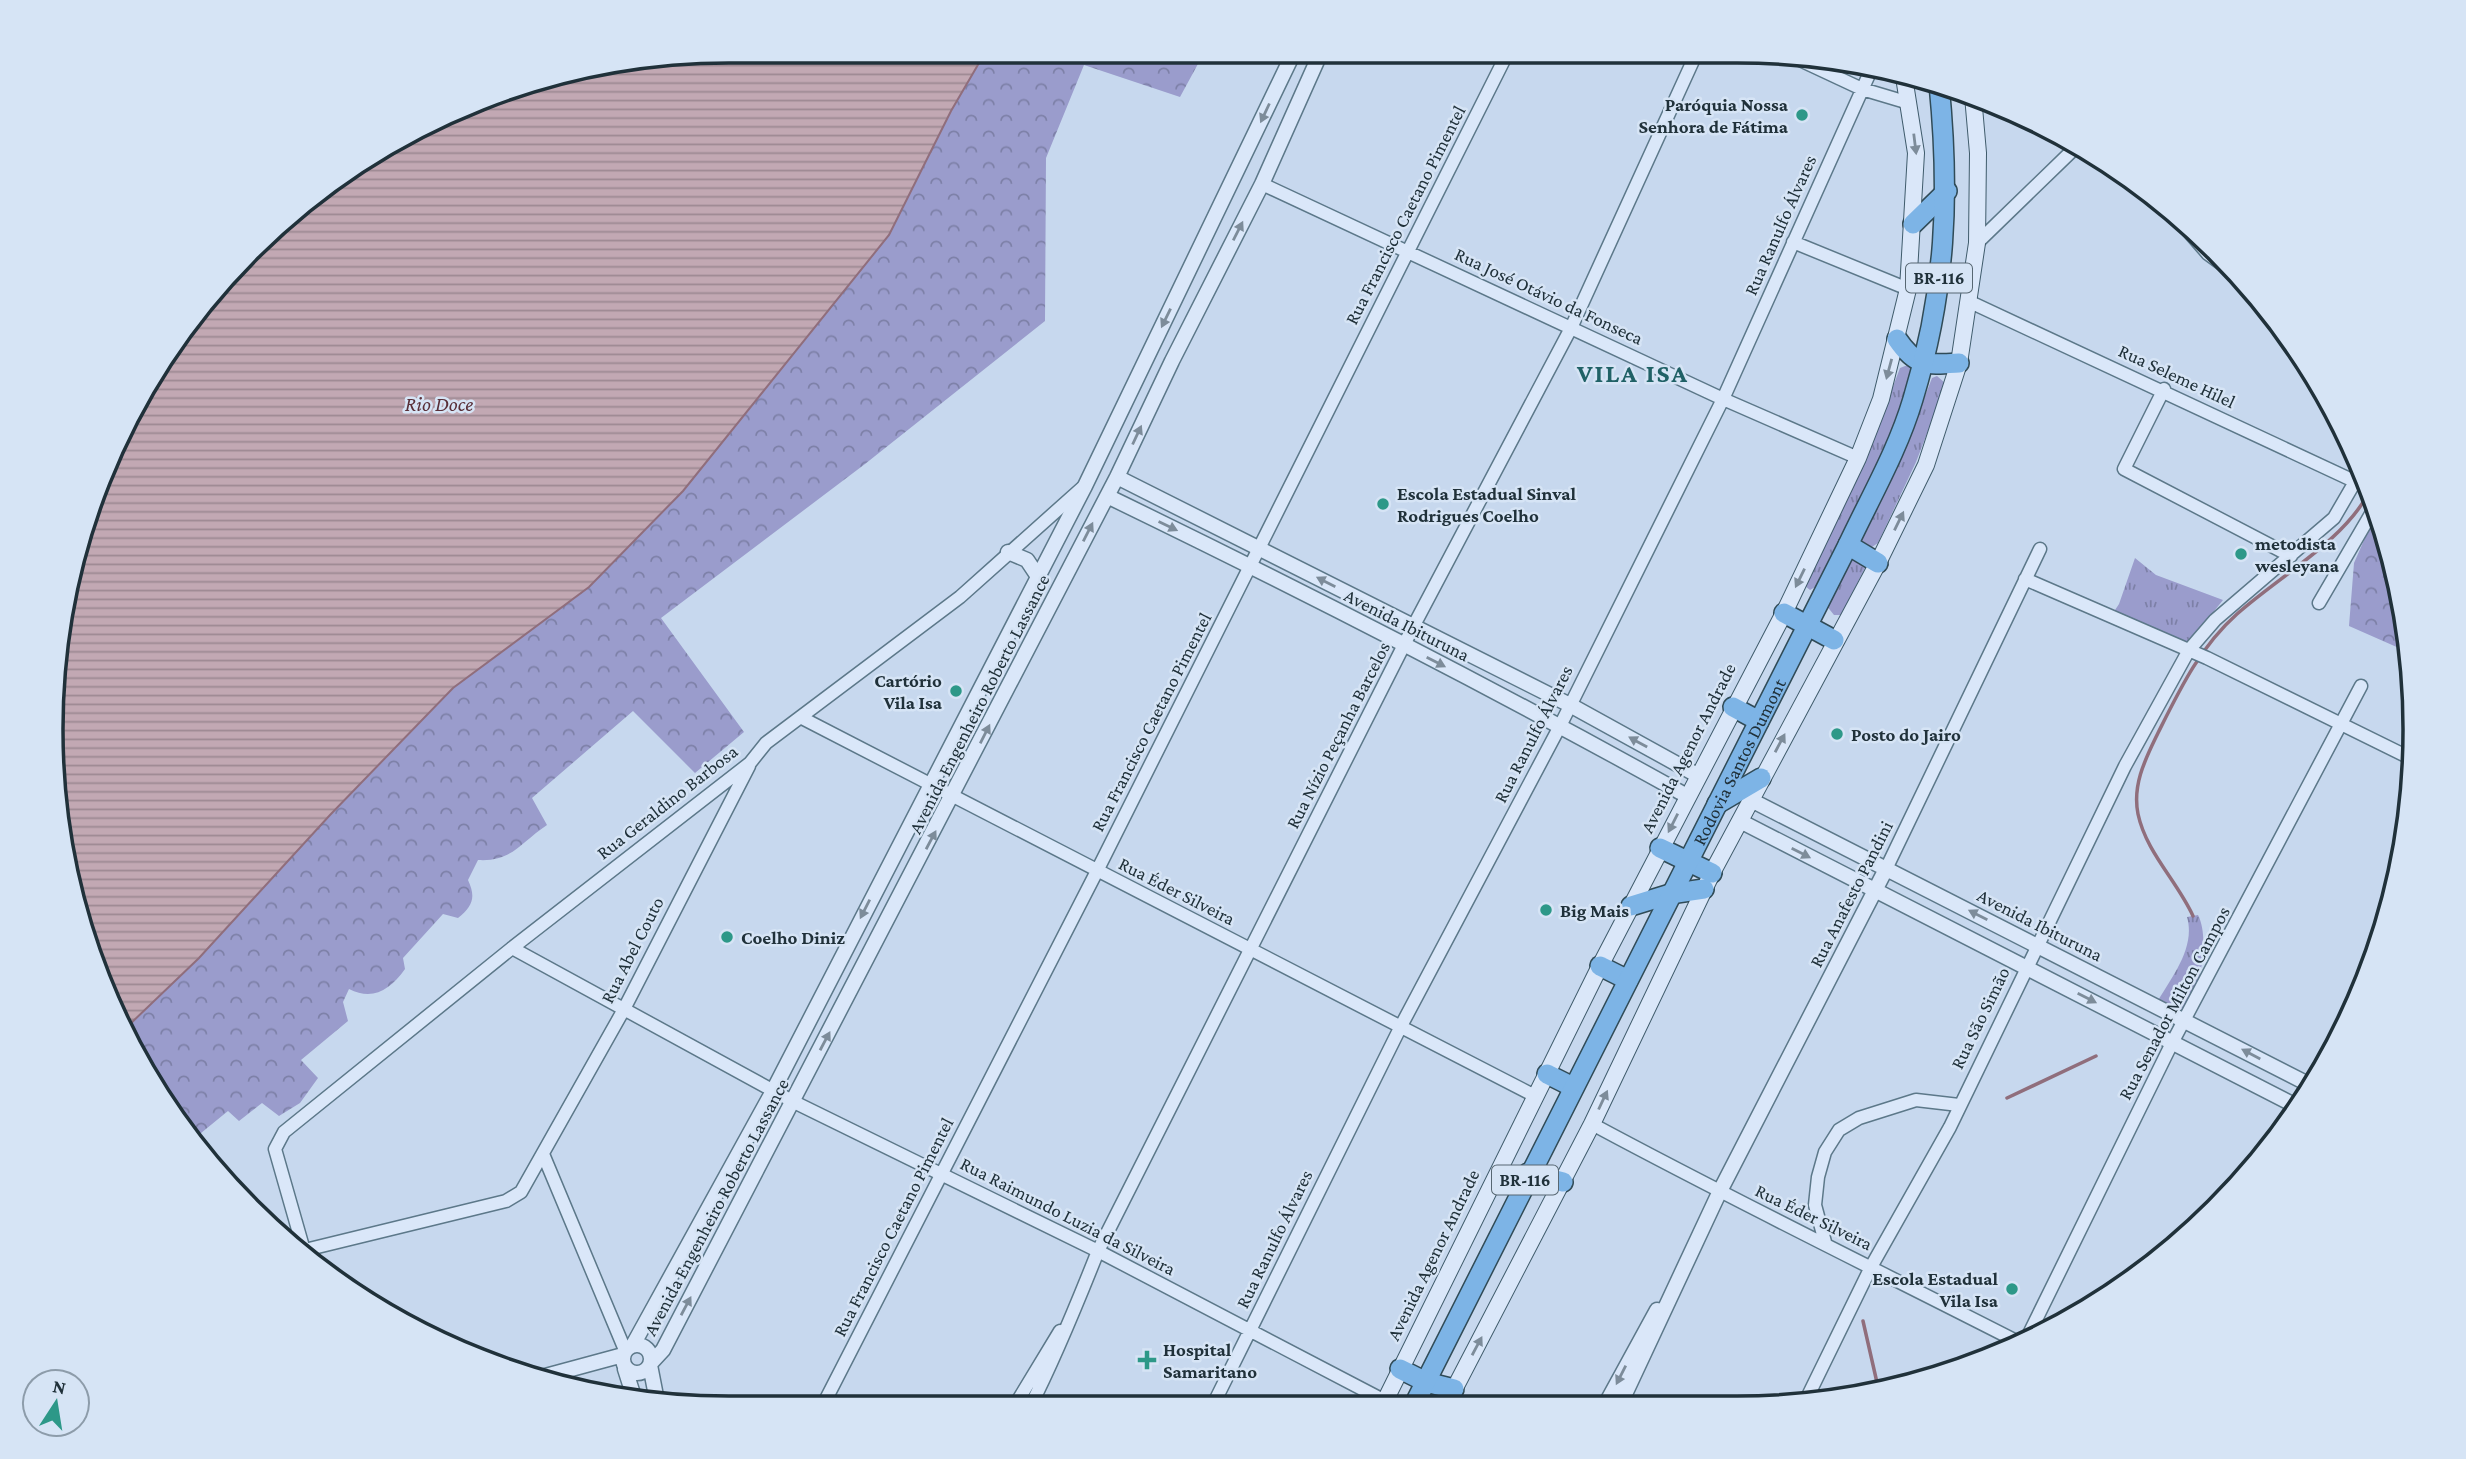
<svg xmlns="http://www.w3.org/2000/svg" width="2466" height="1459" font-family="'Crimson Pro',serif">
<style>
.grass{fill:url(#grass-tufts)}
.forest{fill:url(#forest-crowns)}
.water{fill:url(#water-rules);stroke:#906e7c;stroke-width:2}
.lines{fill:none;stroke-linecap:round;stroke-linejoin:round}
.stream{stroke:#906e7c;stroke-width:3.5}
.minor-casing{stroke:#5c7889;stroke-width:15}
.tertiary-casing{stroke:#5c7889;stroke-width:17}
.secondary-casing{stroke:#3f5b6b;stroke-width:18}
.trunk-casing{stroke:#304b57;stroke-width:22}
.minor{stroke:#dae7f9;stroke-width:12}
.tertiary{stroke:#dae7f9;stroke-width:14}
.secondary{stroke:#dae7f9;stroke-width:16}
.trunk{stroke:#7db4e6;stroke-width:19}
.oneway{fill:#7d8c9a}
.poi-dot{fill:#2d9888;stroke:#d6e4f5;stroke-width:2.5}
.labels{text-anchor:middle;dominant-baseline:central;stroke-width:5;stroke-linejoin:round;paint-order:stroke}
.shield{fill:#d6e4f5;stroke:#576772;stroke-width:2}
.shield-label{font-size:18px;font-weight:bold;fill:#20313a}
.poi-label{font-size:19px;font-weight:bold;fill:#20313a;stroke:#d6e4f5;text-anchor:start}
.street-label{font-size:19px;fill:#20313a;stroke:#d6e4f5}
.water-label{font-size:21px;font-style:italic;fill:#592f38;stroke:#d6e4f5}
.district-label{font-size:26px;font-weight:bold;letter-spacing:2px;fill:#206166;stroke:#d6e4f5}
.rim{fill:none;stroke:#20313a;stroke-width:3.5}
</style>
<defs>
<pattern id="grass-tufts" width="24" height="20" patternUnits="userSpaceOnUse" patternTransform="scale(1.75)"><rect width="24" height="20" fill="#9a9ccc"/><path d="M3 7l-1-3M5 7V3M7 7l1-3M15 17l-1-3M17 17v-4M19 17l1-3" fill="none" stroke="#7d80a7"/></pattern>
<pattern id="forest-crowns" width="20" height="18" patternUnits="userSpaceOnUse" patternTransform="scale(1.75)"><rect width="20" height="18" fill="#9a9ccc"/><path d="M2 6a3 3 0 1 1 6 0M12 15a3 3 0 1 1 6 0" fill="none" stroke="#7d80a7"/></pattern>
<pattern id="water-rules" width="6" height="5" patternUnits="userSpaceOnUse" patternTransform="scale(1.75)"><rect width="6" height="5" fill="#c2a8b3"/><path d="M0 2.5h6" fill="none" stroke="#9d8993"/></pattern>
</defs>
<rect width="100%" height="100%" fill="#c7d8ee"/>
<path class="grass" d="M 1905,366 L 1912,366 L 1914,371 L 1891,437 L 1817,586 L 1810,590 L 1805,586 L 1869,450 L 1900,368 Z
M 1937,376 L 1945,383 L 1943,392 L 1916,462 L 1878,543 L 1872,547 L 1864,545 L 1862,540 L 1906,445 L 1932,378 Z
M 1849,558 L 1864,561 L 1865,568 L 1841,615 L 1834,615 L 1826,605 Z
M 2135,558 L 2156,575 L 2223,600 L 2186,646 L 2113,613 L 2119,604 Z
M 2198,915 C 2211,940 2198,995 2185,1018 L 2156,1004 C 2171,978 2196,948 2187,917 Z"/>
<path class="forest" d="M 986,51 L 1205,51 L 1180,97 L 1084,65 L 1046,158 L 1045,321 L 865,464 L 661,618 L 744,732 L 695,773 L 633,711 L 532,798 L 547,825 C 520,843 512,862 478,860 L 468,880 C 476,897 473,906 458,918 L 443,914 L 403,958 L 405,969 C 390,990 373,1001 349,989 L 343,1002 L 348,1021 L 301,1060 L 318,1078 L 300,1103 L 279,1116 L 262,1103 L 239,1121 L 228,1111 L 190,1142 L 128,1026 L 199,958 L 330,815 L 453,688 L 589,587 L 683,491 L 889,235 L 951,111 Z
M 2372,522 L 2380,523 L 2402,597 L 2408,652 L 2349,626 L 2354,563 Z"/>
<path class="water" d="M 730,51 L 986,51 L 951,111 L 889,235 L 683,491 L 589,587 L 453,688 L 330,815 L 199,958 L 128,1026 L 87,948 L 51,730 L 87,512 L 165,352 L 317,191 L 512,87 Z"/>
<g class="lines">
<path class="stream" d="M 2208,243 L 2220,254
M 2193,916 C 2177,881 2146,852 2138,814 C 2132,784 2146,758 2158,733 C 2180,689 2200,647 2237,614 C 2277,578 2345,540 2369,492
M 2007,1098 L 2096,1056
M 1863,1321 L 1878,1387"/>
<defs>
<path id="minor" d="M 1785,53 L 1862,89 L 1909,103
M 1262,184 L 1723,399 L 1858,458
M 2175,216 L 2208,254 L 2238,276
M 1793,242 L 1908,289
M 1977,243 L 2076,147
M 1968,301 L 2369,488
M 2164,389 L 2124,469 L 2291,556
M 2025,579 L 2207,658 L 2412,759
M 2319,603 L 2375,507
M 802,718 L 1535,1096
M 1886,869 L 2040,549
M 512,948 L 794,1102 L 1098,1251 L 1385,1401
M 1592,1124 C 1733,1200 1877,1270 2020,1343
M 543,1154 L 625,1350
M 1825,1242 L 1815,1205 L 1818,1177 L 1825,1152 L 1839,1130 L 1859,1118 L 1916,1100 L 1959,1105
M 303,1247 L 275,1149 L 284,1132 L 512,948 L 750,763 L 766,743 L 960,597 L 1082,488
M 305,1250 L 506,1201 L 521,1192 L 623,1011 L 749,766
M 2026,1340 L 2172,1043 L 2361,686
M 1805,1402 L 1871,1267 L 1950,1127 L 2125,766 L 2189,650 L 2215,620 L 2334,518 L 2363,468
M 822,1407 L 1097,871 L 1508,52
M 1014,1407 L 1060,1331
M 1030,1407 C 1056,1356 1077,1304 1098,1251 L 1413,627 L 1571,328 L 1697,52
M 1212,1407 L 1401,1026 L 1560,726 L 1723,399 L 1871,70"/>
<path id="tertiary" d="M 1117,477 L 1570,705 L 1697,775
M 1107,496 C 1303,591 1497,690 1687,796
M 1008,552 L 1027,560 L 1037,575
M 1751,800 L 2312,1086
M 1740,821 L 2300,1108
M623 1359a14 14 0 1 1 28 0a14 14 0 1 1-28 0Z
M 633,1345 L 773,1091 L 1085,486 L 1294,52
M 650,1364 L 663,1350 L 1117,477 L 1172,361 L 1262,184 L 1321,52
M 650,1365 L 657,1401
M 625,1369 L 634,1397
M 538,1378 L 623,1355
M 1604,1407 L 1657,1310
M 1619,1407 L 1719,1193 L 1886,869"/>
<path id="secondary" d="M 1382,1407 L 1600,966 L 1784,613 L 1858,458 L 1881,399 L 1908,289 L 1916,153 L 1904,77
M 1445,1407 L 1592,1124 L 1712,873 L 1878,563 L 1926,465 L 1959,363 L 1977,243 L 1978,153 L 1973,96"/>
<g id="trunk">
<path d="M 1913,224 L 1947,191"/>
<path d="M 1897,339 C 1916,367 1927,365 1959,363"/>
<path d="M 1848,545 L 1878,563"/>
<path d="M 1784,613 L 1834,640"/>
<path d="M 1733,707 L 1759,721"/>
<path d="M 1717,804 L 1761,778"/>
<path d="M 1660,848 L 1712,873"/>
<path d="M 1631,906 L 1670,894 L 1704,889"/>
<path d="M 1600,966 L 1628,980"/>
<path d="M 1547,1074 L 1573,1087"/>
<path d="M 1528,1173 L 1563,1182"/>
<path d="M 1400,1369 L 1426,1382 L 1454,1389"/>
<path id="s1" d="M 1413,1407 L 1848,545 C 1870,498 1898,450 1913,399 C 1946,291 1950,195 1939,84"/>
</g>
</defs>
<use href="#minor" class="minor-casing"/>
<use href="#tertiary" class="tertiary-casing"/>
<use href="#secondary" class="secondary-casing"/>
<use href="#trunk" class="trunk-casing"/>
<use href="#minor" class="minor"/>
<use href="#tertiary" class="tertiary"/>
<use href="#secondary" class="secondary"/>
<use href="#trunk" class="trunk"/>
</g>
<defs><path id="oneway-solid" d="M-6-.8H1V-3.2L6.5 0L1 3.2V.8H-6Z" transform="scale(1.75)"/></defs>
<g class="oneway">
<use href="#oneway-solid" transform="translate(1265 113) rotate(115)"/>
<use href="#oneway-solid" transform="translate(1915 144) rotate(83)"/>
<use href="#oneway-solid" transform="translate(1238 231) rotate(-63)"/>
<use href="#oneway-solid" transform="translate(1166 318) rotate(116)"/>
<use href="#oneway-solid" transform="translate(1889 369) rotate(105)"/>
<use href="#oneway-solid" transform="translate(1137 435) rotate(-65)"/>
<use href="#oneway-solid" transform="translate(1899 521) rotate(-64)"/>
<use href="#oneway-solid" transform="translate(1168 526) rotate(26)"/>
<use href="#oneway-solid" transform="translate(1088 532) rotate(-63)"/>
<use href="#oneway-solid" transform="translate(1800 578) rotate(116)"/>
<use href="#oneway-solid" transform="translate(1326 582) rotate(-153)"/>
<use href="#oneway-solid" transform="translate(1436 662) rotate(27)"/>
<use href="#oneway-solid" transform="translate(985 734) rotate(-63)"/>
<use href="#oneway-solid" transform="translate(1638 742) rotate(-151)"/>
<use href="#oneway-solid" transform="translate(1780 743) rotate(-62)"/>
<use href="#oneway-solid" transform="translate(1673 823) rotate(117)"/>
<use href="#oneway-solid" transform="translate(931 840) rotate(-62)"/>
<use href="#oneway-solid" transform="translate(1801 853) rotate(27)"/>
<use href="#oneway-solid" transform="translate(865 909) rotate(117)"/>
<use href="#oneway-solid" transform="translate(1978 915) rotate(-153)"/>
<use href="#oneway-solid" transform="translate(2087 998) rotate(27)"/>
<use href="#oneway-solid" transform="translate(825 1041) rotate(-62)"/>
<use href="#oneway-solid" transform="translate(2251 1054) rotate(-152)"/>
<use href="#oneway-solid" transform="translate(1603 1100) rotate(-65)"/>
<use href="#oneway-solid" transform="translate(686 1306) rotate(-62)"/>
<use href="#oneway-solid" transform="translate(1477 1346) rotate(-62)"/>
<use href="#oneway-solid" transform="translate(1621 1375) rotate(117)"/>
</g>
<g class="poi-dot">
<circle cx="1802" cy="115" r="7"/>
<circle cx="1383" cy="504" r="7"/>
<circle cx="2241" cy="554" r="7"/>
<circle cx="956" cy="691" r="7"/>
<circle cx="1837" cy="734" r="7"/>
<circle cx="1546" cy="910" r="7"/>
<circle cx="727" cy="937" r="7"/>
<circle cx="2012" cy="1289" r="7"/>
<path d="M1143.5 1349.5h7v7h7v7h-7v7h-7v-7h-7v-7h7z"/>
</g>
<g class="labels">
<g class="shield">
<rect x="1906" y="263.5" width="66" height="29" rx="5"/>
<rect x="1492" y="1165.5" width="66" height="29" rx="5"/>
</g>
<g class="shield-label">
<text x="1939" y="278">BR-116</text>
<text x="1525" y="1180">BR-116</text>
</g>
<g class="poi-label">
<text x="1788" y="104" text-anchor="end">Paróquia Nossa<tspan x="1788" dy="22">Senhora de Fátima</tspan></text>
<text x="1397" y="493">Escola Estadual Sinval<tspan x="1397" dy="22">Rodrigues Coelho</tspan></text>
<text x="2255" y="543">metodista<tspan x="2255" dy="22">wesleyana</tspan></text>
<text x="942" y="680" text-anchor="end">Cartório<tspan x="942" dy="22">Vila Isa</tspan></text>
<text x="1851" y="734">Posto do Jairo</text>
<text x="1560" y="910">Big Mais</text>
<text x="741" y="937">Coelho Diniz</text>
<text x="1998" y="1278" text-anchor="end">Escola Estadual<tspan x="1998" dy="22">Vila Isa</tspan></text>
<text x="1163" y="1349">Hospital<tspan x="1163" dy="22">Samaritano</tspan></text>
</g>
<g class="street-label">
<text transform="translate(1405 215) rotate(-63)">Rua Francisco Caetano Pimentel</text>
<text transform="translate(1780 225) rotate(-66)">Rua Ranulfo Álvares</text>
<text transform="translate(1549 296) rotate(25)">Rua José Otávio da Fonseca</text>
<text transform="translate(2177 376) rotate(25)">Rua Seleme Hilel</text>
<text transform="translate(1407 625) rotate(27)">Avenida Ibituruna</text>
<text transform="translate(979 704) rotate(-63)">Avenida Engenheiro Roberto Lassance</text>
<text transform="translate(1151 722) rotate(-63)">Rua Francisco Caetano Pimentel</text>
<text transform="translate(1533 734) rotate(-63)">Rua Ranulfo Álvares</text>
<text transform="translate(1338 735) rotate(-63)">Rua Nízio Peçanha Barcelos</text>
<text transform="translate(1688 748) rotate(-63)">Avenida Agenor Andrade</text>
<text stroke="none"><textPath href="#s1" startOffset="723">Rodovia Santos Dumont</textPath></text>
<text transform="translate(667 802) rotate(-38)">Rua Geraldino Barbosa</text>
<text transform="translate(1177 891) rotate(27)">Rua Éder Silveira</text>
<text transform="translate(1851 894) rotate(-63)">Rua Anafesto Pandini</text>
<text transform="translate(2040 925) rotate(27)">Avenida Ibituruna</text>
<text transform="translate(632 950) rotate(-63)">Rua Abel Couto</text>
<text transform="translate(2174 1003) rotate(-62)">Rua Senador Milton Campos</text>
<text transform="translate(1980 1018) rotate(-64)">Rua São Simão</text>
<text transform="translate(716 1207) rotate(-62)">Avenida Engenheiro Roberto Lassance</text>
<text transform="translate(1068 1216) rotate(27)">Rua Raimundo Luzia da Silveira</text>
<text transform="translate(1814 1217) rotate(26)">Rua Éder Silveira</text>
<text transform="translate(893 1227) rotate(-63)">Rua Francisco Caetano Pimentel</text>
<text transform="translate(1274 1239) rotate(-64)">Rua Ranulfo Álvares</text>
<text transform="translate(1433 1255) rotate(-64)">Avenida Agenor Andrade</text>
</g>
<g class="water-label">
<text x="439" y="404">Rio Doce</text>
</g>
<g class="district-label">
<text x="1633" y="373">VILA ISA</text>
</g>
</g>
<path d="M0 0H2466V1459H0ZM729 63H1737A666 666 0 0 1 2403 729V730A666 666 0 0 1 1737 1396H729A666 666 0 0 1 63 730V729A666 666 0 0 1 729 63Z" fill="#d6e4f5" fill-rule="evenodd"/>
<path class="rim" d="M729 63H1737A666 666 0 0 1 2403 729V730A666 666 0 0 1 1737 1396H729A666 666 0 0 1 63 730V729A666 666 0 0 1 729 63Z"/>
<g transform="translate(56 1403) rotate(12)"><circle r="33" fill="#d6e4f5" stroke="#8d9caa" stroke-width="2"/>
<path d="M0-5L12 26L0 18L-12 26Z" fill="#2d9888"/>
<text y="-10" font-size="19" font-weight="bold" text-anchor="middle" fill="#20313a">N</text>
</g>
</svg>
